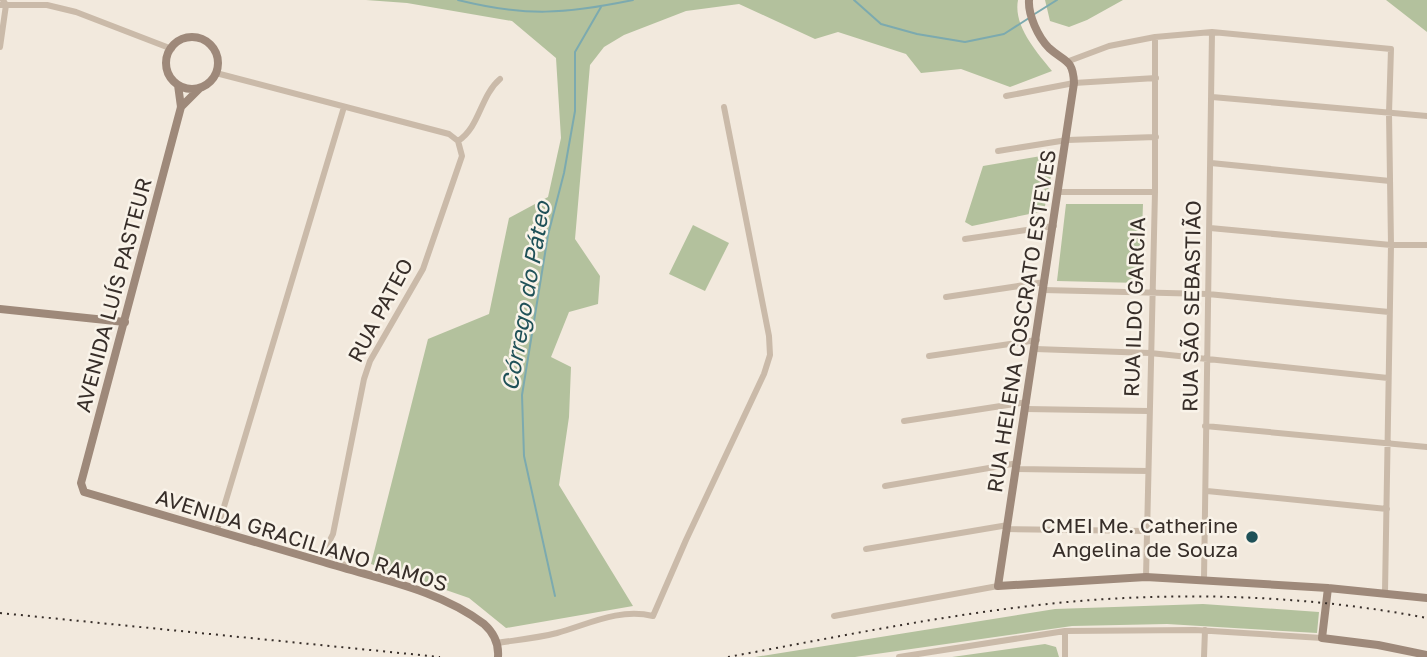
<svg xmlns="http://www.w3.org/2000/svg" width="1427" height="657" font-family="'Golos Text',sans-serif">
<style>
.green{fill:#b3c19d}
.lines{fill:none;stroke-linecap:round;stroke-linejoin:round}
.stream{stroke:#7caaaf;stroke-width:2}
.street{stroke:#cabaa9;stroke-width:6}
.secondary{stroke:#9e897a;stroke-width:8}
.rail{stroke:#372e29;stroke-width:2;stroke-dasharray:2 5;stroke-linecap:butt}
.poi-dot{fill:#1f5158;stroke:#f9f3e9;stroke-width:2.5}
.labels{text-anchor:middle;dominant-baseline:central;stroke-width:5;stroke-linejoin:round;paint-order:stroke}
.street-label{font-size:21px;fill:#372e29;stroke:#f9f3e9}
.poi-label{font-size:21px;fill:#372e29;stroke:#f9f3e9;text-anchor:end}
.water-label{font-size:23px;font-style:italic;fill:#1f5158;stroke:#f9f3e9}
</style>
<rect width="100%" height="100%" fill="#f2e9dd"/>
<path class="green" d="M 366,0 L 1018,0 C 1013,26 1037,52 1052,71 L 1010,87 L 961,69 L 921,73 L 906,54 L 838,32 L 815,39 L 739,4 L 686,11 L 624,35 L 604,47 L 590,65 L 575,239 L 600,276 L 598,304 L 569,312 L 551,357 L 571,367 L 569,417 L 559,485 L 633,606 L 506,628 L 469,598 L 371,564 L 428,339 L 489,314 L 509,218 L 548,197 L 561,138 L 556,58 L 512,21 L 407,3 Z
M 1045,0 L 1123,0 L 1087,20 L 1069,27 L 1050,21 Z
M 1386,0 L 1427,0 L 1427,32 Z
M 1053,154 L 1055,156 L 1044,211 L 972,226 L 965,222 L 983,166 Z
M 1066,204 L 1143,204 L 1140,283 L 1057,281 Z
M 693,225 L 729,243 L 705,291 L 669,274 Z
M 1203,604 L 1319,612 L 1317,633 L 1167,624 L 1072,626 L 855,657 L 755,657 L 1055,609 Z
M 1045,644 L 1056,647 L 1059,657 L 952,657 Z"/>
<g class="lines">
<path class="stream" d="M 458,0 C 526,17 565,14 633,0
M 854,0 L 881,24 L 917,34 L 965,42 L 1004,34 L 1029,18
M 1033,15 L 1057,0
M 555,596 L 524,456 L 522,395 L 548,235 L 564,173 L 575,111 L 575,52 L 601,7"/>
<path class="street" d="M 0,5 L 47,5 L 76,12 L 172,49
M 0,47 L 6,5 L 3,0
M 1069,61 L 1109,46 L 1155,37 L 1212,32 L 1391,49 L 1389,113 L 1391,245 L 1385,592
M 216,73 L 449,134 L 458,141
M 1006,96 L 1074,83 L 1156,78
M 1212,97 L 1427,116
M 458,141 C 480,127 480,96 500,79
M 998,151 L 1067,140 L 1156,137
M 1211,163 L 1390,181
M 1059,192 L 1155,192
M 1210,228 L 1391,245 L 1427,245
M 965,239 L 1054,226
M 1043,290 L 1208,294 L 1389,312
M 946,297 L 1045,282
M 1035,349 L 1150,353 L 1388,378
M 929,356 L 1037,340
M 1026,409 L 1148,411
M 904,421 L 1027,402
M 1205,426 L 1427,447
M 1017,469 L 1148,471
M 885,486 L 1018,463
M 1207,491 L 1387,509
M 1007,529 L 1147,531
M 217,530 L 344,107
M 866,549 L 1008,525
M 347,568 L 326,548 L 333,534 L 364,379 L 370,361 L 423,269 L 462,156 L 458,141
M 1146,577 L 1155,192 L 1155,37
M 1204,579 L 1212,32
M 834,616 L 998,586
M 497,643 C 517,640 537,638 557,633 C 589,624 619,608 653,616 L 686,540 L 764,374 L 770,355 L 769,336 L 724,107
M 899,657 L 1065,631 L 1195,630 L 1322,638
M 1065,657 L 1065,631
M 1204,657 L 1205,630"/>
<path class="secondary" d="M 1029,0 C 1028,15 1038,37 1049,48 C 1064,62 1073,58 1074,83 L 998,586 L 1146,577 L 1328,588 L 1427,598
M166 63a26 26 0 1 1 52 0a26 26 0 1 1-52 0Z
M 178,85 L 181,107 L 81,483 L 84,492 C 163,515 241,538 320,561 C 374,578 439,589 484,624 C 494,633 499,644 498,657
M 181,107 L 200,88
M 0,309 L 125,322
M 1328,588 L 1322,638 L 1378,645 L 1427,655"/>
<path class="rail" d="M 0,613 L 440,657
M 728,657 C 837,637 947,614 1057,603 C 1179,591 1307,595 1427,618"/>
</g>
<circle class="poi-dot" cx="1252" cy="537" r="7"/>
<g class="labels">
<g class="street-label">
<text transform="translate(113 295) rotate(-75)">AVENIDA LUÍS PASTEUR</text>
<text transform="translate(1191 306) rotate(-89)">RUA SÃO SEBASTIÃO</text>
<text transform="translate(1134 307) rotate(-88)">RUA ILDO GARCIA</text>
<text transform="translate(380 310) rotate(-62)">RUA PATEO</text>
<text transform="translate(1021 321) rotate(-81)">RUA HELENA COSCRATO ESTEVES</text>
<text transform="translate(302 540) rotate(17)">AVENIDA GRACILIANO RAMOS</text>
</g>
<g class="poi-label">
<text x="1238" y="525">CMEI Me. Catherine<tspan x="1238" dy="24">Angelina de Souza</tspan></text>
</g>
<g class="water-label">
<text transform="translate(525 296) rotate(-80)">Córrego do Páteo</text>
</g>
</g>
</svg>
